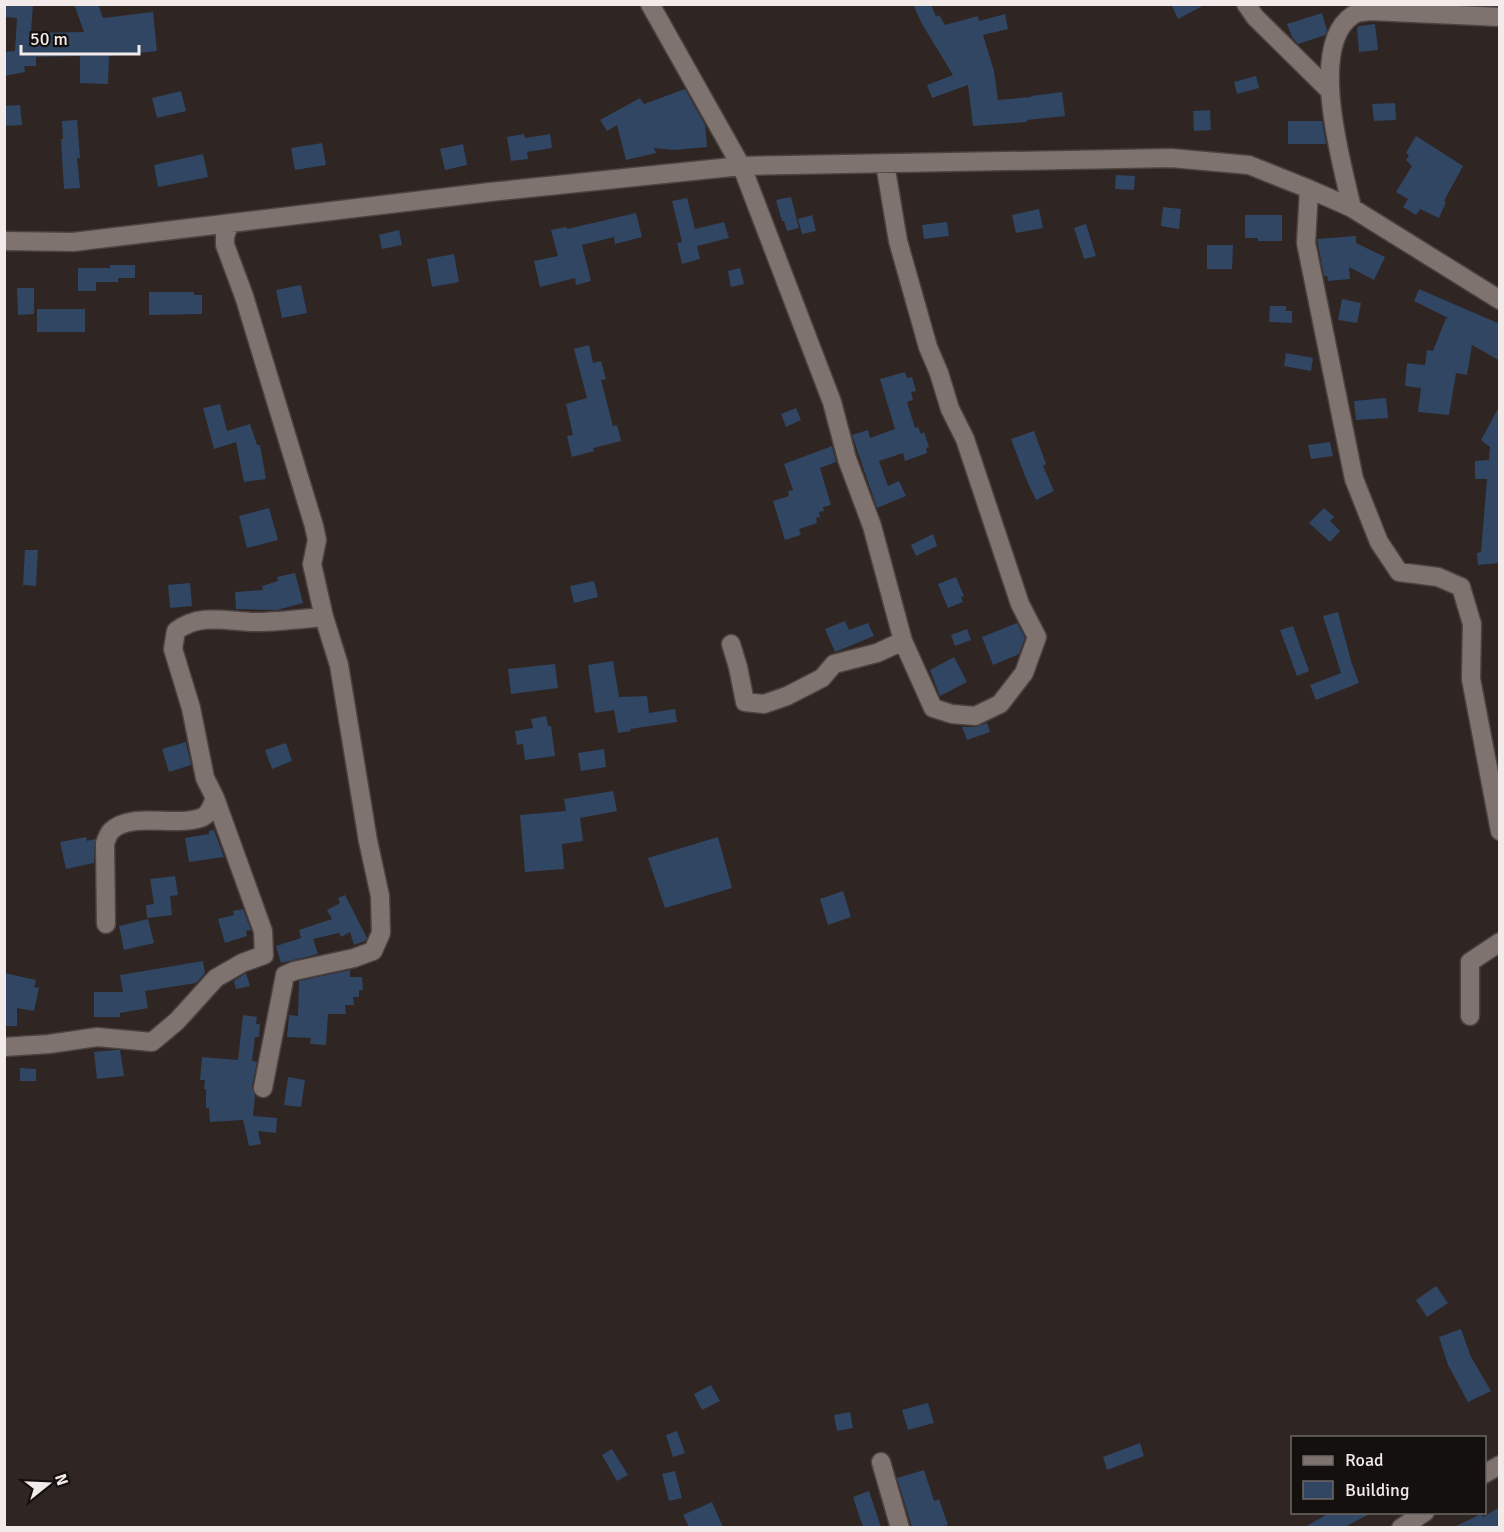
<svg xmlns="http://www.w3.org/2000/svg" width="1504" height="1532" font-family="Signika,sans-serif">
<style>
.building{fill:#304663}
.lines{fill:none;stroke-linecap:round;stroke-linejoin:round}
.minor-casing{stroke:#4c4341;stroke-width:21}
.minor{stroke:#7f7370;stroke-width:18}
</style>
<rect width="100%" height="100%" fill="#2f2523"/>
<path class="building" d="M 4,4 L 33,4 L 31,33 L 84,32 L 74,4 L 98,4 L 103,18 L 153,12 L 157,51 L 109,56 L 108,84 L 80,83 L 80,56 L 36,57 L 36,66 L 24,66 L 25,72 L 4,76 L 4,52 L 15,51 L 17,18 L 4,17 Z
M 913,4 L 931,4 L 936,17 L 939,15 L 945,25 L 978,16 L 979,21 L 1005,14 L 1008,29 L 983,35 L 994,71 L 998,100 L 1031,97 L 1031,96 L 1062,92 L 1065,116 L 1027,120 L 1027,122 L 973,126 L 968,85 L 932,98 L 927,85 L 953,75 L 922,24 Z
M 1171,4 L 1206,4 L 1178,19 Z
M 1322,13 L 1327,30 L 1326,35 L 1298,44 L 1292,37 L 1287,24 Z
M 1375,24 L 1378,50 L 1359,52 L 1357,28 L 1359,26 Z
M 1256,76 L 1259,88 L 1237,94 L 1234,82 Z
M 685,89 L 705,125 L 707,147 L 674,150 L 654,148 L 656,153 L 626,160 L 617,125 L 607,131 L 600,120 L 640,98 L 644,104 Z
M 181,91 L 186,111 L 157,118 L 152,98 Z
M 1395,103 L 1396,120 L 1374,121 L 1372,104 Z
M 20,105 L 22,125 L 4,126 L 4,106 Z
M 1210,110 L 1211,130 L 1194,131 L 1193,111 Z
M 77,120 L 80,158 L 77,158 L 80,188 L 64,189 L 61,139 L 63,139 L 62,121 Z
M 1288,121 L 1322,121 L 1326,144 L 1288,144 Z
M 524,134 L 525,138 L 550,134 L 552,148 L 527,152 L 528,159 L 511,161 L 507,137 Z
M 1416,136 L 1463,166 L 1444,201 L 1446,202 L 1439,218 L 1420,209 L 1416,215 L 1403,207 L 1408,199 L 1396,192 L 1412,166 L 1406,160 L 1409,155 L 1406,153 Z
M 322,143 L 326,165 L 295,170 L 291,148 Z
M 463,144 L 467,165 L 445,170 L 440,149 Z
M 203,154 L 208,177 L 158,187 L 154,165 Z
M 1116,175 L 1135,176 L 1134,190 L 1115,189 Z
M 791,197 L 799,228 L 787,231 L 784,221 L 782,221 L 776,200 Z
M 687,198 L 695,229 L 724,222 L 729,238 L 697,246 L 700,259 L 682,264 L 677,243 L 682,242 L 672,201 Z
M 1163,207 L 1181,209 L 1179,229 L 1161,226 Z
M 1039,209 L 1043,228 L 1016,233 L 1012,215 Z
M 636,213 L 642,237 L 615,244 L 614,237 L 582,245 L 591,281 L 576,285 L 575,278 L 540,287 L 534,261 L 558,256 L 551,230 L 566,227 L 567,229 Z
M 812,215 L 816,231 L 802,234 L 798,219 Z
M 1245,215 L 1282,215 L 1282,241 L 1258,241 L 1258,238 L 1245,238 Z
M 947,222 L 949,236 L 924,239 L 922,225 Z
M 1086,224 L 1096,256 L 1084,259 L 1074,228 Z
M 399,230 L 402,245 L 382,249 L 379,235 Z
M 1356,236 L 1356,243 L 1385,257 L 1374,280 L 1349,267 L 1350,279 L 1328,281 L 1327,276 L 1324,276 L 1317,239 Z
M 1207,245 L 1233,245 L 1232,269 L 1207,269 Z
M 454,254 L 459,282 L 432,287 L 427,259 Z
M 110,265 L 135,265 L 135,278 L 118,278 L 118,282 L 96,282 L 96,291 L 78,291 L 78,268 L 110,268 Z
M 740,268 L 744,284 L 731,287 L 728,271 Z
M 301,285 L 307,313 L 282,318 L 276,290 Z
M 17,288 L 34,288 L 34,314 L 18,315 Z
M 1419,289 L 1500,324 L 1500,361 L 1472,345 L 1467,375 L 1456,373 L 1449,415 L 1418,412 L 1421,388 L 1405,386 L 1407,363 L 1425,365 L 1427,350 L 1433,351 L 1446,318 L 1450,319 L 1414,301 Z
M 149,292 L 194,292 L 194,295 L 202,295 L 202,314 L 149,315 Z
M 1342,299 L 1361,303 L 1357,323 L 1338,320 Z
M 1270,306 L 1286,306 L 1286,311 L 1292,311 L 1292,323 L 1269,322 Z
M 37,309 L 85,309 L 85,332 L 37,332 Z
M 589,345 L 593,363 L 601,361 L 606,379 L 601,380 L 613,426 L 617,425 L 621,441 L 593,448 L 594,451 L 572,457 L 567,436 L 573,435 L 566,404 L 587,398 L 574,349 Z
M 1286,353 L 1313,358 L 1311,371 L 1284,366 Z
M 905,372 L 907,378 L 912,377 L 916,391 L 911,392 L 913,400 L 907,402 L 915,428 L 918,427 L 921,434 L 924,432 L 929,447 L 926,448 L 927,453 L 905,461 L 903,453 L 879,461 L 888,486 L 899,481 L 906,496 L 877,508 L 852,435 L 868,430 L 870,438 L 895,429 L 880,379 Z
M 1386,398 L 1388,418 L 1356,420 L 1354,401 Z
M 220,404 L 227,431 L 250,424 L 257,445 L 260,445 L 266,479 L 244,482 L 236,442 L 214,449 L 203,408 Z
M 1500,405 L 1500,563 L 1478,565 L 1477,553 L 1481,552 L 1487,479 L 1475,479 L 1475,461 L 1489,460 L 1490,447 L 1481,440 Z
M 796,408 L 801,420 L 786,427 L 781,414 Z
M 1034,431 L 1046,464 L 1043,466 L 1054,491 L 1036,500 L 1027,481 L 1011,439 Z
M 1330,442 L 1333,456 L 1311,459 L 1308,445 Z
M 832,446 L 836,462 L 820,468 L 831,505 L 823,507 L 824,511 L 819,512 L 820,517 L 816,518 L 817,523 L 799,529 L 801,535 L 785,540 L 773,501 L 789,496 L 788,491 L 793,490 L 784,464 Z
M 269,508 L 278,540 L 247,548 L 239,516 Z
M 1324,508 L 1334,517 L 1330,521 L 1340,531 L 1330,542 L 1309,523 Z
M 933,534 L 937,546 L 916,556 L 911,545 Z
M 25,550 L 38,550 L 36,586 L 23,585 Z
M 295,573 L 303,603 L 277,610 L 236,609 L 235,592 L 263,590 L 262,586 L 278,581 L 277,577 Z
M 956,577 L 964,596 L 961,597 L 963,602 L 948,608 L 938,584 Z
M 594,581 L 598,597 L 574,603 L 570,586 Z
M 190,583 L 192,606 L 170,608 L 168,585 Z
M 1338,612 L 1351,661 L 1359,683 L 1316,700 L 1310,685 L 1341,673 L 1323,616 Z
M 845,621 L 849,630 L 868,623 L 874,636 L 835,652 L 825,629 Z
M 1017,623 L 1025,638 L 1019,654 L 993,665 L 982,637 Z
M 1293,626 L 1309,671 L 1297,676 L 1280,630 Z
M 967,629 L 971,640 L 955,646 L 951,635 Z
M 954,657 L 967,682 L 940,696 L 930,670 Z
M 613,661 L 619,697 L 647,696 L 649,713 L 675,709 L 677,722 L 630,729 L 631,731 L 618,733 L 614,710 L 595,713 L 588,665 Z
M 555,664 L 558,688 L 511,694 L 508,669 Z
M 546,716 L 548,726 L 551,726 L 555,756 L 525,760 L 523,744 L 517,745 L 515,731 L 533,728 L 531,719 Z
M 987,723 L 990,732 L 967,740 L 962,727 L 975,727 Z
M 186,742 L 191,765 L 169,772 L 162,749 Z
M 286,743 L 292,761 L 272,769 L 265,750 Z
M 604,749 L 606,767 L 581,771 L 578,753 Z
M 613,791 L 617,811 L 580,818 L 583,841 L 562,844 L 564,869 L 525,872 L 520,815 L 566,811 L 564,799 Z
M 214,830 L 224,857 L 189,862 L 185,838 L 209,834 L 209,831 Z
M 86,837 L 87,841 L 95,839 L 94,863 L 66,869 L 60,842 Z
M 718,837 L 732,888 L 665,908 L 648,858 Z
M 175,876 L 178,895 L 170,896 L 172,915 L 147,918 L 146,905 L 154,904 L 150,879 Z
M 843,891 L 851,917 L 828,925 L 820,899 Z
M 345,895 L 367,938 L 365,941 L 354,945 L 350,932 L 341,937 L 339,933 L 313,939 L 318,954 L 281,963 L 276,946 L 301,938 L 299,930 L 332,919 L 327,910 L 340,903 L 338,898 Z
M 243,909 L 251,930 L 246,931 L 247,936 L 225,943 L 218,919 L 234,915 L 233,911 Z
M 148,919 L 154,943 L 124,950 L 119,926 Z
M 203,961 L 205,973 L 196,983 L 145,991 L 148,1008 L 120,1013 L 120,1017 L 94,1017 L 94,992 L 123,992 L 120,975 Z
M 350,970 L 350,977 L 362,977 L 363,990 L 359,990 L 359,997 L 353,997 L 354,1005 L 345,1005 L 346,1014 L 328,1014 L 326,1045 L 310,1044 L 311,1038 L 287,1037 L 289,1015 L 298,1016 L 299,981 Z
M 4,973 L 36,980 L 34,987 L 39,988 L 34,1011 L 17,1008 L 17,1026 L 5,1026 Z
M 246,973 L 250,986 L 236,989 L 234,981 Z
M 243,1015 L 257,1017 L 256,1024 L 260,1024 L 259,1037 L 255,1037 L 252,1061 L 257,1062 L 252,1086 L 255,1096 L 253,1116 L 277,1118 L 276,1133 L 258,1131 L 261,1144 L 249,1146 L 243,1120 L 210,1122 L 209,1108 L 206,1108 L 206,1089 L 204,1089 L 205,1080 L 200,1080 L 202,1057 L 238,1060 Z
M 116,1050 L 120,1050 L 124,1076 L 97,1079 L 94,1052 Z
M 20,1068 L 36,1069 L 36,1081 L 20,1081 Z
M 288,1077 L 305,1080 L 301,1107 L 284,1105 Z
M 1436,1286 L 1448,1303 L 1427,1317 L 1416,1300 Z
M 1461,1329 L 1471,1357 L 1491,1391 L 1468,1402 L 1448,1365 L 1439,1337 Z
M 711,1385 L 720,1401 L 702,1410 L 694,1394 Z
M 928,1403 L 934,1423 L 908,1430 L 902,1410 Z
M 850,1412 L 853,1428 L 837,1431 L 834,1415 Z
M 677,1431 L 685,1453 L 673,1457 L 666,1435 Z
M 1140,1443 L 1144,1456 L 1107,1470 L 1103,1457 Z
M 612,1449 L 628,1475 L 617,1481 L 602,1455 Z
M 924,1470 L 934,1501 L 939,1499 L 948,1525 L 940,1527 L 912,1527 L 897,1478 Z
M 675,1471 L 682,1498 L 669,1501 L 662,1474 Z
M 869,1491 L 881,1527 L 863,1527 L 853,1497 Z
M 712,1502 L 723,1527 L 689,1527 L 683,1515 Z
M 1500,1507 L 1500,1527 L 1454,1527 L 1481,1514 L 1483,1517 Z
M 1331,1512 L 1373,1512 L 1345,1527 L 1305,1527 Z"/>
<g class="lines">
<defs>
<path id="minor" d="M 650,4 L 741,166
M 1246,4 L 1255,17 L 1330,91
M 885,164 L 898,241 L 928,347 L 939,373 L 950,409 L 965,439 L 1020,604 L 1037,637 L 1024,673 L 1000,704 L 975,716 L 952,714 L 933,708 L 903,641
M 1309,189 L 1306,243 L 1354,479 L 1379,542 L 1399,572 L 1438,577 L 1461,587 L 1472,624 L 1471,679 L 1500,831
M 1352,208 C 1342,164 1307,45 1353,15 C 1357,12 1365,12 1371,11 L 1500,17
M 230,223 L 225,236 L 225,245 L 244,296 L 314,526 L 317,540 L 312,564 L 324,617 L 339,665 L 368,841 L 380,896 L 381,933 L 373,951 L 354,958 L 294,971 L 285,975 L 263,1088
M 4,241 L 73,242 L 490,192 L 741,166 L 1171,158 L 1249,165 L 1309,189 L 1352,208 L 1500,300
M 731,644 L 738,667 L 745,702 L 764,704 L 787,696 L 822,678 L 834,664 L 877,653 L 903,641 L 872,526 L 847,459 L 832,402 L 742,167
M 106,924 L 105,843 C 107,839 108,834 111,831 C 131,811 177,828 203,817 C 210,813 212,805 215,798 L 205,778 L 191,708 L 173,649 L 176,631 C 202,611 232,623 262,622 C 283,621 303,619 324,617
M 1470,1016 L 1470,962 L 1500,942
M 4,1047 L 49,1044 L 97,1037 L 152,1042 L 177,1021 L 216,978 L 242,963 L 264,955 L 263,931 L 215,798
M 881,1462 L 900,1528
M 1484,1474 L 1500,1465
M 1401,1528 L 1425,1512"/>
</defs>
<use href="#minor" class="minor-casing"/>
<use href="#minor" class="minor"/>
</g>
<rect width="1504" height="1532" fill="none" stroke="#f2ebe9" stroke-width="12"/>
<rect x="1291" y="1436" width="195" height="78" fill="#14100e" stroke="#6d6866" stroke-width="1.5"/>
<rect x="1303" y="1456" width="30" height="9" fill="#7f7370" stroke="#6d6866" stroke-width="1.5"/>
<text x="1345" y="1466" font-size="18" fill="#f2ebe9">Road</text>
<rect x="1303" y="1481" width="30" height="18" fill="#304663" stroke="#6d6866" stroke-width="1.5"/>
<text x="1345" y="1496" font-size="18" fill="#f2ebe9">Building</text>
<g transform="translate(48 1484) rotate(72)" stroke="#14100e" stroke-width="4.5" paint-order="stroke">
<path d="M0-4.5L10 22L0 15L-10 22Z" fill="#f2ebe9"/>
<text y="-9" font-size="16" font-weight="bold" text-anchor="middle" fill="#f2ebe9">N</text>
</g>
<path d="M21 45v9h118v-9" fill="none" stroke="#f2ebe9" stroke-width="3"/>
<text x="30" y="45" font-size="18" fill="#f2ebe9" stroke="#14100e" stroke-width="4.5" paint-order="stroke">50 m</text>
</svg>
